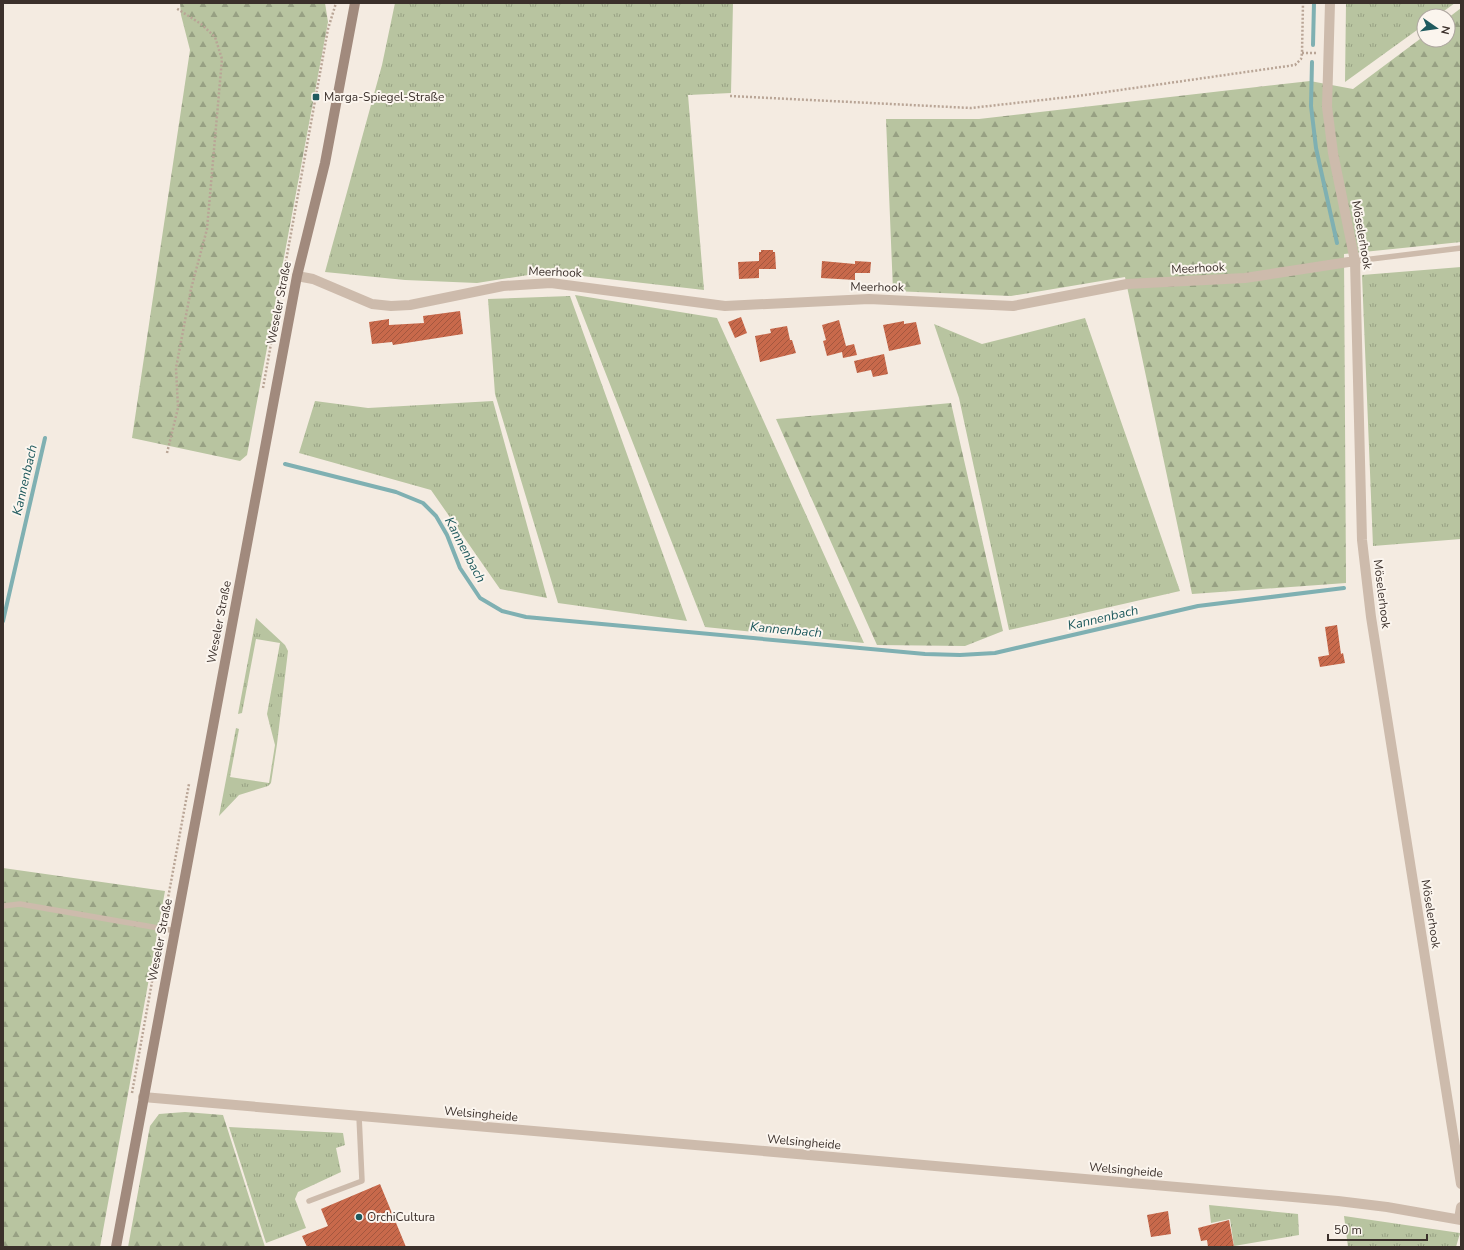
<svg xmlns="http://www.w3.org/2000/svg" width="1464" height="1250" font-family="'Nunito Sans',sans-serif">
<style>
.grass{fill:url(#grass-tufts)}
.forest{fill:url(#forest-firs)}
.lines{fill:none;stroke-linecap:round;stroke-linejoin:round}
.stream{stroke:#7fb0b2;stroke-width:4}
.building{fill:url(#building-hatch)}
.path{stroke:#b9a596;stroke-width:2.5;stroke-dasharray:2 2;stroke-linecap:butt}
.lane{stroke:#cdbbac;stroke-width:5.5}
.street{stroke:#cdbbac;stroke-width:10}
.secondary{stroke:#a18a7d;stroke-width:10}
.poi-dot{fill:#1f5a5e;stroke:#fbf5ee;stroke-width:1.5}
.labels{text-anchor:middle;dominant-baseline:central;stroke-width:4;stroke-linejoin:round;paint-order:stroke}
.poi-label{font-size:12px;fill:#3b302b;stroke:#fbf5ee;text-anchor:start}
.street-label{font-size:12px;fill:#3b302b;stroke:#fbf5ee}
.water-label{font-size:13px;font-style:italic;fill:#1f5a5e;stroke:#fbf5ee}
</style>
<defs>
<pattern id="grass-tufts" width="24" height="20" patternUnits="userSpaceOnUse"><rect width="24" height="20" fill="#b8c4a0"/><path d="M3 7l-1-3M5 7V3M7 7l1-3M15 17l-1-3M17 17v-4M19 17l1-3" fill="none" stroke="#97a083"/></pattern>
<pattern id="forest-firs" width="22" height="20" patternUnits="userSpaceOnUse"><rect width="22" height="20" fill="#b8c4a0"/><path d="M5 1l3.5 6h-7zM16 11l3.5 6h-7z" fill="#97a083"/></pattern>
<pattern id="building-hatch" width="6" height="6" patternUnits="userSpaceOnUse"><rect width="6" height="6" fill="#c8694b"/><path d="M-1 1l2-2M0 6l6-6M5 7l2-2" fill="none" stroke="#a4573f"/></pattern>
</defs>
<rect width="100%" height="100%" fill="#f4ebe1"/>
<path class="grass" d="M 395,3 L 733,3 L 731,93 L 688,95 L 704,290 L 547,272 L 477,283 L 405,280 L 325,272 L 382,65 Z
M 1346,3 L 1455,3 L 1437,16 L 1424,16 L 1424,25 L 1345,82 Z
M 1461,267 L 1461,539 L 1373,546 L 1362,275 Z
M 575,295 L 717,318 L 864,643 L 705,627 Z
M 570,296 L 687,621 L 558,603 L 495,394 L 488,299 Z
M 1085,318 L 1180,591 L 1009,630 L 959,398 L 934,324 L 982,344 Z
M 315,401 L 368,408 L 493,401 L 547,598 L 500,589 L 431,490 L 299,453 Z
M 256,618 L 285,645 L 288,651 L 277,744 L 271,783 L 268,786 L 239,795 L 219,816 L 236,728 L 239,729 L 230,777 L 269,783 L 275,745 L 267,714 L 280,643 L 256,639 L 242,713 L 238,714 Z
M 229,1127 L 343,1133 L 345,1145 L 336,1148 L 341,1172 L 298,1192 L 295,1199 L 306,1228 L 266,1243 Z
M 1209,1205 L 1298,1214 L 1299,1235 L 1234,1246 L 1230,1219 L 1211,1223 Z
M 1344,1216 L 1460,1233 L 1456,1247 L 1348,1247 Z"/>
<path class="forest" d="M 180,3 L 325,3 L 328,22 L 247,455 L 240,461 L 132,438 L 190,50 L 181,15 Z
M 1461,8 L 1461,242 L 1344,254 L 1346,583 L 1192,594 L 1125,277 L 1011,296 L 893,291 L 886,119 L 979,119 L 1310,81 L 1353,89 L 1424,36 L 1424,40 L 1448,40 L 1448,18 Z
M 951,403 L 1003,631 L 965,646 L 877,645 L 776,419 Z
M 3,868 L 165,891 L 100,1247 L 3,1247 Z
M 185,1112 L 223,1115 L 265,1247 L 128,1247 L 150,1126 L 159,1114 Z"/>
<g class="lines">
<path class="stream" d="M 1313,45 L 1314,3
M 1312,62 L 1311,106 L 1316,148 L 1337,243
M 285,464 L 396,492 L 423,503 L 436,516 L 447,535 L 460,568 L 480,598 L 502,611 L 526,617 L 925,654 L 960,655 L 995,653 L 1198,606 L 1344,588
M 3,621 L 45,438"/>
</g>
<path class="building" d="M 761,250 L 773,250 L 773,252 L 775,252 L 776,269 L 759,269 L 759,278 L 739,279 L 738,262 L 759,261 L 759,252 L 761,252 Z
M 822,261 L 855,264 L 855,261 L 871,262 L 870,273 L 855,273 L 855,280 L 821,278 Z
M 460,311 L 463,334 L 393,345 L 392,342 L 372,344 L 369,322 L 389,319 L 389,325 L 424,323 L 423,316 Z
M 741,317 L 747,333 L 735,338 L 728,322 Z
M 839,320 L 846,346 L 854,344 L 857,355 L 843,358 L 842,352 L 827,356 L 823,341 L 826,340 L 822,325 Z
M 904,321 L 904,324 L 916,322 L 921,344 L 889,351 L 883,325 Z
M 787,326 L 790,340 L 792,340 L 796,353 L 760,362 L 755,336 L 771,333 L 770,329 Z
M 884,354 L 888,374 L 873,377 L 871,370 L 857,373 L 854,361 Z
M 1337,625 L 1341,654 L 1343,653 L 1345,663 L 1320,667 L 1318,657 L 1329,655 L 1325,627 Z
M 380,1184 L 406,1247 L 307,1247 L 302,1236 L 328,1226 L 321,1209 Z
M 1168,1211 L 1171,1234 L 1151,1237 L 1147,1215 Z
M 1229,1220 L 1234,1247 L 1208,1247 L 1207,1240 L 1201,1241 L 1198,1228 Z"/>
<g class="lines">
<path class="path" d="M 1302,53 L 1318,53
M 730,96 L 971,108 L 1078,96 L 1295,65 L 1301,59 L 1302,53 L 1303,3
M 263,388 L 328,29 L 336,3
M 167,453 L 178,408 L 176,368 L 191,289 L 207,229 L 222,59 L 215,37 L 201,24 L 176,8
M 164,920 L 189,784
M 132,1093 L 160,937"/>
<path class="lane" d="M 1355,261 L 1461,248
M 3,906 L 20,904 L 176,931
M 309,1201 L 362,1181 L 359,1116"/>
<path class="street" d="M 1330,3 L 1327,107 L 1333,153 L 1355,261 L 1362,540 L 1371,617 L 1461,1184
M 297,276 L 313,279 L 372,304 L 391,306 L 410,305 L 503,286 L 551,283 L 725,306 L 869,299 L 1013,306 L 1127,284 L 1245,278 L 1355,261
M 143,1097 L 1338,1201 L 1387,1207 L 1461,1220
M 1459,1219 L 1461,1207"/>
<path class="secondary" d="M 116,1247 L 297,276 L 325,163 L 355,3"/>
</g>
<g class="poi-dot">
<rect x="312" y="93" width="8" height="8" rx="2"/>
<circle cx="359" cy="1217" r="4"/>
</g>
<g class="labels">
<g class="poi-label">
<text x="324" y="97">Marga-Spiegel-Straße</text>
<text x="367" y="1217">OrchiCultura</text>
</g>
<g class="street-label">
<text transform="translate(1362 235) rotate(80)">Möselerhook</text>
<text transform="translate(1198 268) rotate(-3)">Meerhook</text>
<text transform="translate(555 272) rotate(2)">Meerhook</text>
<text transform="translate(877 287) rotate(1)">Meerhook</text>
<text transform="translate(279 303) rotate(-79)">Weseler Straße</text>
<text transform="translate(1382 594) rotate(83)">Möselerhook</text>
<text transform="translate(219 622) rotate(-79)">Weseler Straße</text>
<text transform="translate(1431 914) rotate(81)">Möselerhook</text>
<text transform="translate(160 940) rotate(-79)">Weseler Straße</text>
<text transform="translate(481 1114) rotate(5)">Welsingheide</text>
<text transform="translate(804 1142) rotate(5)">Welsingheide</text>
<text transform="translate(1126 1170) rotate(5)">Welsingheide</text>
</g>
<g class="water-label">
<text transform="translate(25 480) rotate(-77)">Kannenbach</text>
<text transform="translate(465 550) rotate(62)">Kannenbach</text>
<text transform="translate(1103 618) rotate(-13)">Kannenbach</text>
<text transform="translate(786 630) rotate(5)">Kannenbach</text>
</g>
</g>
<rect width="1464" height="1250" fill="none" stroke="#3b302b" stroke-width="8"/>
<g transform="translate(1436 28) rotate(103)"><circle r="19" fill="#fbf5ee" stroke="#aea6a0"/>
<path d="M0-3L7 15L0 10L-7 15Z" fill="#1f5a5e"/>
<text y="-6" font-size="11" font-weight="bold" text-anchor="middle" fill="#3b302b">N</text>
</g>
<path d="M1328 1234v6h99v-6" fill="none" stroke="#3b302b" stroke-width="2"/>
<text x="1334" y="1234" font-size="12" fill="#3b302b" stroke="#fbf5ee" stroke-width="3" paint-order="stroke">50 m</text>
</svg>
